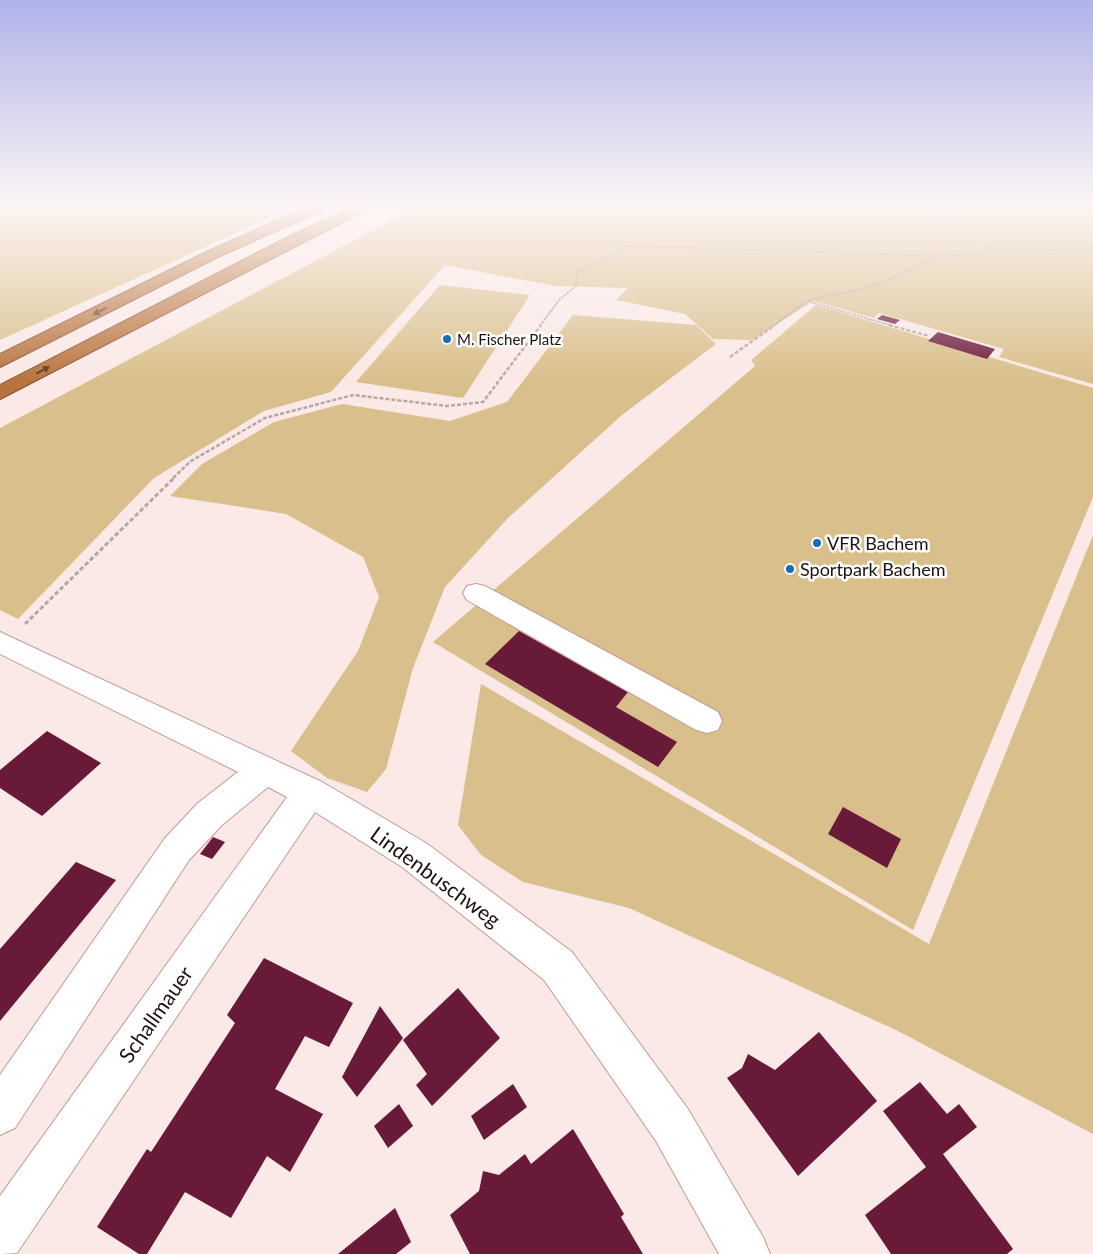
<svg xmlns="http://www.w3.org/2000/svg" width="1093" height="1254" font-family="Lato,sans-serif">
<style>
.green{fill:#d9bf8b}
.building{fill:#6a1a39}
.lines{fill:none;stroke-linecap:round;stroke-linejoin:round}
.minor-casing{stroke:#c39a94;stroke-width:2}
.highway-casing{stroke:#83512e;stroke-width:2}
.path-far2{stroke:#b7a7a4;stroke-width:2;stroke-dasharray:2.5 1;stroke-linecap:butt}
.path-far1{stroke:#b7a7a4;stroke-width:2.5;stroke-dasharray:4 2;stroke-linecap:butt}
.path{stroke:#b7a7a4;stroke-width:3;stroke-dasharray:4.5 2.5;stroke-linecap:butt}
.minor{fill:#fff;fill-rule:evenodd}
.highway{fill:#b9743e;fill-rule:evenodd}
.oneway{fill:#5d3922}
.poi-dot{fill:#156dbb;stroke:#fff;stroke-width:2}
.labels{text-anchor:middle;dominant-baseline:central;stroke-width:5;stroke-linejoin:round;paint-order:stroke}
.far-poi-label{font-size:15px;fill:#1f110f;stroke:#fff;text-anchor:start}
.poi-label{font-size:18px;fill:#1f110f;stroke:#fff;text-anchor:start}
.near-street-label{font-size:21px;fill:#1f110f;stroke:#fff}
</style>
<rect width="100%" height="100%" fill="#fae9e6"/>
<path class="green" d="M 0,207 L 293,207 L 0,340 Z
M 417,207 L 1093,207 L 1093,384 L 999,357 L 1004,349 L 879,313 L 874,318 L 813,301 L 752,340 L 713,339 L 685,314 L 616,300 L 628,288 L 555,286 L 445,265 L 331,392 L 264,411 L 154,478 L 18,619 L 0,610 L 0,428 Z
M 440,285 L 530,295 L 463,398 L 356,382 Z
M 816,305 L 1093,388 L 1093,497 L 913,930 L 433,642 L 755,366 L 751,360 Z
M 573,315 L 696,325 L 716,344 L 622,415 L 507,519 L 445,587 L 413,668 L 386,769 L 367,792 L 327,778 L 291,751 L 358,651 L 379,597 L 363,557 L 286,514 L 170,496 L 202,464 L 274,422 L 342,404 L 450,421 L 507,402 Z
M 1093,535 L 1093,1134 L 898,1031 L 629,908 L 523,882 L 481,855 L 458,825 L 481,684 L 929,944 Z"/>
<path class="building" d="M 882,315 L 900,320 L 895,324 L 877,319 Z
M 938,332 L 995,349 L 987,359 L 928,341 Z
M 519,631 L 628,692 L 616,707 L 677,742 L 658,767 L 485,664 Z
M 47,731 L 101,763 L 42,816 L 0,788 L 0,770 Z
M 843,807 L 901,839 L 887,868 L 828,834 Z
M 213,837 L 225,842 L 212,859 L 200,854 Z
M 76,862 L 116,880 L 0,1021 L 0,949 Z
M 264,958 L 353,1003 L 329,1047 L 305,1036 L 275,1089 L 323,1114 L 290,1172 L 267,1156 L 231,1218 L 185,1192 L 147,1254 L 139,1254 L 97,1227 L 147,1149 L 151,1152 L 235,1023 L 227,1015 Z
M 458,988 L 500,1038 L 432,1106 L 416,1085 L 427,1074 L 403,1040 Z
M 380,1006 L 403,1038 L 357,1097 L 342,1077 Z
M 819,1032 L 877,1101 L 798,1176 L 727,1078 L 742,1068 L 748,1054 L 775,1070 Z
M 920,1082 L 947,1114 L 959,1104 L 977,1127 L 943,1154 L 1013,1249 L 1007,1254 L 891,1254 L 865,1215 L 926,1167 L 883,1111 Z
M 513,1084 L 527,1107 L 484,1140 L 471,1116 Z
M 399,1104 L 413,1126 L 388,1148 L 374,1126 Z
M 573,1129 L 624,1214 L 621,1217 L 643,1254 L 470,1254 L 450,1215 L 479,1191 L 483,1171 L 499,1175 L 525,1154 L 531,1164 Z
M 395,1208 L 411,1242 L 396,1254 L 338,1254 Z"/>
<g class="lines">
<defs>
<path id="minor" d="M 476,584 L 485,586 L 718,712 L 722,721 L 718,730 L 707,733 L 696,730 L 467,600 L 463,593 L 467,586 Z
M 0,632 L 322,782 L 426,843 L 572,952 L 688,1109 L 763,1237 L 770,1254 L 719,1254 L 656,1141 L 544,980 L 402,867 L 315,812 L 17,1253 L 0,1254 L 0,1196 L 287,797 L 268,787 L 222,825 L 189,860 L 15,1128 L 0,1135 L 0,1075 L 165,838 L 198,803 L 238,772 L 0,654 Z"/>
<path id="highway" d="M 307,207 L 325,207 L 323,210 L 216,258 L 0,367 L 0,354 L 206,252 Z
M 354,207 L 372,207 L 0,399 L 0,385 L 290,236 Z"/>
</defs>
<use href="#minor" class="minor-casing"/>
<use href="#highway" class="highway-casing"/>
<path class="path-far2" d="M 936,207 L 997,254
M 809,300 L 868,288 L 909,271 L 937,256
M 540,326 L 559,300 L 576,286 L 577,271 L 616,255 L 625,246 L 937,256 L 1093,248
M 773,326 L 807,301 L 893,326"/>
<path class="path-far1" d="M 889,325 L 929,336
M 730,357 L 775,325
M 173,478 L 191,461 L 265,418 L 353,395 L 447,406 L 483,402 L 541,325"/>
<path class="path" d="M 25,624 L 175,477"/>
<use href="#minor" class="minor"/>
<use href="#highway" class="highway"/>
</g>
<defs><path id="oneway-solid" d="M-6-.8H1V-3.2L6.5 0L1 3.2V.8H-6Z" transform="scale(1.25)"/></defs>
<g class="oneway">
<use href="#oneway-solid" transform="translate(100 311) rotate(153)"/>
<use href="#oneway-solid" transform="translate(43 370) rotate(-28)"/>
</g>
<linearGradient id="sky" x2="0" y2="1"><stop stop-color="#b0b3ea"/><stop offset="0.54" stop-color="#fdf5f4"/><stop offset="1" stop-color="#fdf5f4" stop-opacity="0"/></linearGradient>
<rect width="1093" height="382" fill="url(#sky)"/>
<g class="poi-dot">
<circle cx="447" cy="339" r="5"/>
<circle cx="817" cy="543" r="5"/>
<circle cx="790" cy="569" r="5"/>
</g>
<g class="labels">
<g class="far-poi-label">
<text x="457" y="339">M. Fischer Platz</text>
</g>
<g class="poi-label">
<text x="827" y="543">VFR Bachem</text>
<text x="800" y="569">Sportpark Bachem</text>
</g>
<g class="near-street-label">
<text transform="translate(436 876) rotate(36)">Lindenbuschweg</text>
<text transform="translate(155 1014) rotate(-55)">Schallmauer</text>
</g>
</g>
</svg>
